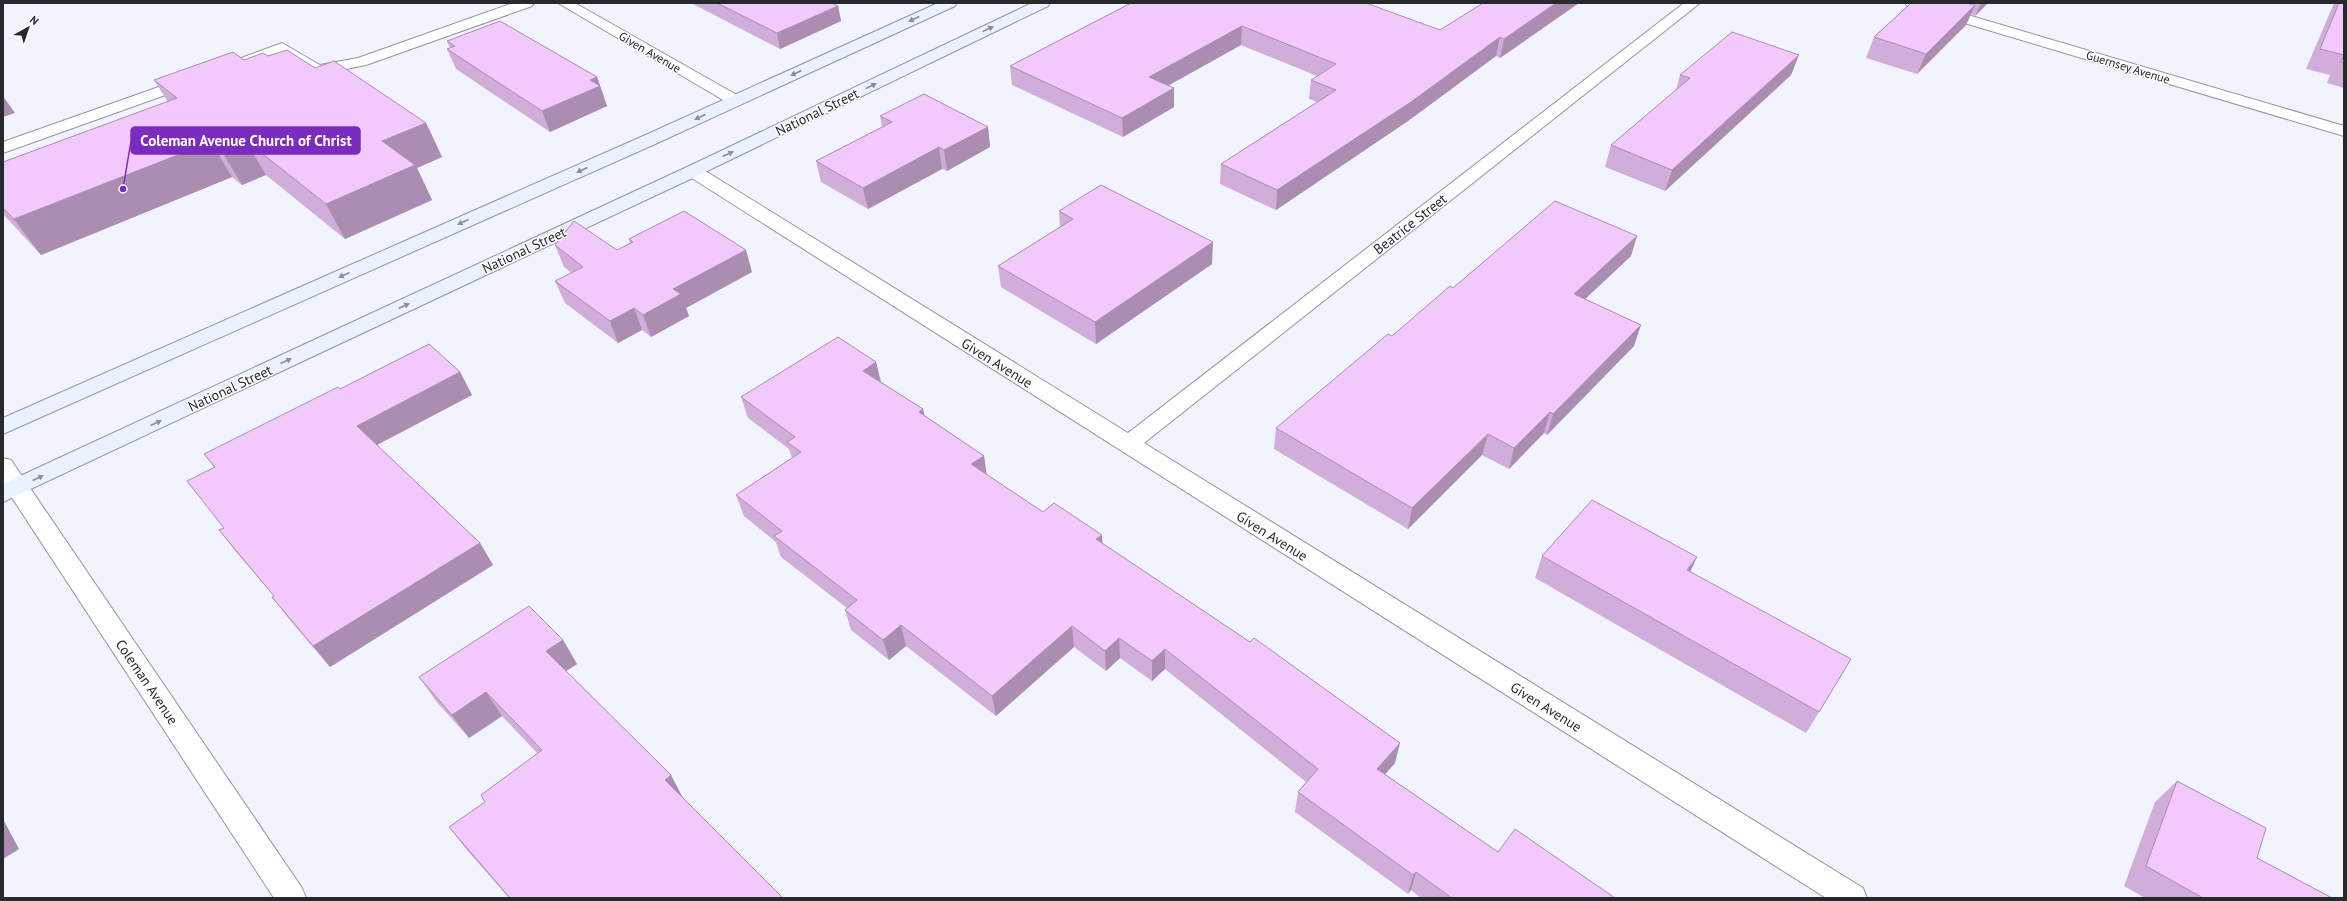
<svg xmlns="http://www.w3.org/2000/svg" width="2347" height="901" font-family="'PT Sans',sans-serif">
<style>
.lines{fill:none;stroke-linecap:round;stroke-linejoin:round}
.lane-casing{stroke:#93969e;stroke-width:2}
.street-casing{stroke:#93969e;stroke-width:2}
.secondary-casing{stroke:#93969e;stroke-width:2}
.lane{fill:#fff;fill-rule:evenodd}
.street{fill:#fff;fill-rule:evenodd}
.secondary{fill:#eaf1ff;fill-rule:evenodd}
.wall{fill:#d1adda}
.shaded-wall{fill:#aa8db1}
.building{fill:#f3c9fd;stroke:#aa8db1}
.oneway{fill:#898d96}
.labels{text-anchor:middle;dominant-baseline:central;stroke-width:3;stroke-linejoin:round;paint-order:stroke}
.far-street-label{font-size:12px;fill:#28292c;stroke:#fff}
.street-label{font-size:14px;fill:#28292c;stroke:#fff}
.leader{fill:none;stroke:#7b2cbf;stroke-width:1.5}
.callout-dot{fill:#7b2cbf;stroke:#fff;stroke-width:1.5}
.callout{fill:#7b2cbf;stroke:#7b2cbf;stroke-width:1.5}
.callout-label{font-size:15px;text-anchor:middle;font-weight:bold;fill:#fff}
</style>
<rect width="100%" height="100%" fill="#f1f4fd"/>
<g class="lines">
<defs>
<path id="lane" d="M 513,3 L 534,3 L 532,6 L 366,65 L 317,75 L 281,54 L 238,69 L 230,64 L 233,61 L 282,43 L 320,65 L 358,58 Z
M 190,76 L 196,78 L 198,81 L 196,84 L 3,153 L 3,142 Z"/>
<path id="street" d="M 558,3 L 575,3 L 742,98 L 744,101 L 742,104 L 730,104 Z
M 1684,3 L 1700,3 L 1144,443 L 1863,888 L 1867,898 L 1826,898 L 687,175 L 684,171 L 687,167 L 699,167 L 1128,433 Z
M 1905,3 L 1927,3 L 2344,126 L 2344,136 L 1907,6 Z
M 3,458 L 11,460 L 302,888 L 306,898 L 274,898 L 3,484 Z"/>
<path id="secondary" d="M 938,3 L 957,3 L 955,6 L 653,145 L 3,434 L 3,418 L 641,137 Z
M 1032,3 L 1050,3 L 1048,6 L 699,175 L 3,502 L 3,484 L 687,167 Z"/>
</defs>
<use href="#lane" class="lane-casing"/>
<use href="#street" class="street-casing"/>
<use href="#secondary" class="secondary-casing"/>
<use href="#lane" class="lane"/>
<use href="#street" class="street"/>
<use href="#secondary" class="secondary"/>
</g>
<path class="wall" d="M 691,3 L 832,3 L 838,6 L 841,21 L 780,49 Z
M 1131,3 L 1440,30 L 1579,3 L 1500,58 L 1496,56 L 1408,121 L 1276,210 L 1220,184 L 1221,164 L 1317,102 L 1309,99 L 1311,80 L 1317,76 L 1241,45 L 1168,86 L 1174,107 L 1123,137 L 1012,85 L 1010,66 Z
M 1911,3 L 1988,3 L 1975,16 L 1971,14 L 1966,25 L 1917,74 L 1866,58 L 1874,37 Z
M 2334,3 L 2344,3 L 2344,88 L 2327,83 L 2330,75 L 2306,69 Z
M 447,41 L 597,77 L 604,97 L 604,98 L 607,106 L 550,132 L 456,69 L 447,49 L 450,48 Z
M 268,56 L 315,68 L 426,123 L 442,157 L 417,168 L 432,200 L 345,239 L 266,175 L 242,185 L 232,177 L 41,255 L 3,214 L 3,162 L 168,102 L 154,80 L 244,60 Z
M 1680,75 L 1791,75 L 1665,191 L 1605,167 L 1611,145 L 1676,90 Z
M 880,116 L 988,127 L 990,147 L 947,171 L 942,169 L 868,209 L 821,182 L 816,161 L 882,127 Z
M 1059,211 L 1212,264 L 1096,344 L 1001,287 L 998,266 L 1060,227 Z
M 629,239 L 752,272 L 686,308 L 689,316 L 651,337 L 642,330 L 618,343 L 565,303 L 555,281 L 572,273 L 564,267 L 555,245 L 617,250 L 630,243 Z
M 1631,256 L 1585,299 L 1634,346 L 1547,435 L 1544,433 L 1509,469 L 1482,455 L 1408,529 L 1274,449 L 1276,428 L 1392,336 Z
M 876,362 L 881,382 L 923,409 L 924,415 L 984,456 L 986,474 L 1043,512 L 1102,535 L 1102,543 L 1395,763 L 1385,774 L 1498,852 L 1615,898 L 1421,898 L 1411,890 L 1408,894 L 1295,812 L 1298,792 L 1306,782 L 1165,669 L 1152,681 L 1120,658 L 1106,671 L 1074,647 L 996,716 L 906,646 L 889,660 L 851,630 L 845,610 L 847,608 L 781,557 L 776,542 L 744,516 L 736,495 L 792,458 L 789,449 L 748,418 L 741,397 Z
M 460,372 L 472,395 L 377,445 L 480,543 L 493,565 L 330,667 L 289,619 L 272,597 L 274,596 L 237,553 L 219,530 L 224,528 L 214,467 L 204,454 L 340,389 Z
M 1542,556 L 1690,572 L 1819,712 L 1806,733 L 1535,578 Z
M 563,640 L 577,664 L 566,671 L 683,798 L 783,898 L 509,898 L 467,850 L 449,827 L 485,802 L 538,754 L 502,716 L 469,738 L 436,701 L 419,677 Z
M 2177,781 L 2257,858 L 2332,898 L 2145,898 L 2124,886 L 2155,802 Z"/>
<path class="shaded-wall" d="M 1556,3 L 1579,3 L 1500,58 L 1504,39 Z
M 1981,3 L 1988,3 L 1975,16 Z
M 1975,5 L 1966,25 L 1917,74 L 1926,54 Z
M 838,6 L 841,21 L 780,49 L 777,33 Z
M 1242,26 L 1241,45 L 1149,96 L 1149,77 Z
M 1500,37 L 1496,56 L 1408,121 L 1276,210 L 1277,190 Z
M 1799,55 L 1791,75 L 1665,191 L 1672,170 Z
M 597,77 L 604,97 L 604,98 L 607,106 L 550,132 L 542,111 L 590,80 Z
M 1174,88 L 1174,107 L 1123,137 L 1122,118 Z
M 3,96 L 15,113 L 3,117 Z
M 426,123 L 442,157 L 417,168 L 432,200 L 345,239 L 326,204 L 382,141 Z
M 988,127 L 990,147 L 947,171 L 944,150 Z
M 245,140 L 266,175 L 242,185 L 221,150 Z
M 211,142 L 232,177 L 41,255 L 14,219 Z
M 939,147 L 942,169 L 868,209 L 863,188 Z
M 1637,236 L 1631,256 L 1568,315 L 1574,294 Z
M 1213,242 L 1212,264 L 1096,344 L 1095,322 Z
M 746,250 L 752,272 L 686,308 L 689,316 L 651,337 L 643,315 L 673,289 Z
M 634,308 L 642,330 L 618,343 L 610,321 Z
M 1641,325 L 1634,346 L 1547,435 L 1553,414 Z
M 876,362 L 881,383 L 863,371 Z
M 460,372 L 472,395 L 371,448 L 357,426 Z
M 923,409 L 927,430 L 919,412 Z
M 1550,412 L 1544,433 L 1509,469 L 1514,448 Z
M 1488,434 L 1482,455 L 1408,529 L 1412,508 Z
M 984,456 L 987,477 L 971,464 Z
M 1102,535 L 1103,556 L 1096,539 Z
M 480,543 L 493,565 L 330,667 L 313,646 Z
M 1697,557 L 1687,579 L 1687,570 Z
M 901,625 L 906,646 L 889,660 L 883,640 Z
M 1072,626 L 1074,647 L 996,716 L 992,696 Z
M 1119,638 L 1120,658 L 1106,671 L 1105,651 Z
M 563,640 L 577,664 L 560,675 L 546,651 Z
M 1165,649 L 1165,669 L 1152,681 L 1152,661 Z
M 486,692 L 502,716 L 469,738 L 452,715 Z
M 1400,743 L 1395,763 L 1373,788 L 1377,769 Z
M 671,775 L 683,798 L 665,780 Z
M 3,819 L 19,849 L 3,859 Z
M 1416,872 L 1411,890 L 1408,894 L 1413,875 Z"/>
<path class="building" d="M 717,3 L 832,3 L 838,6 L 777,33 Z
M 1131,3 L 1366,3 L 1440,30 L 1483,3 L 1556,3 L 1504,39 L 1500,37 L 1411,102 L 1277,190 L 1221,164 L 1336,90 L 1311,80 L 1336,64 L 1242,26 L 1149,77 L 1174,88 L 1122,118 L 1010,66 Z
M 1911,3 L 1967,3 L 1975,5 L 1926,54 L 1874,37 Z
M 2339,3 L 2344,3 L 2344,63 L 2341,62 L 2344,55 L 2320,49 Z
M 500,21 L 597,77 L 590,80 L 600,86 L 542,111 L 447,49 L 455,46 L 447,41 Z
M 1732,32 L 1799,55 L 1672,170 L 1611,145 L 1690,78 L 1680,75 Z
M 287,50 L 315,68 L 334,61 L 426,123 L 382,141 L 415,165 L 326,204 L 245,140 L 221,150 L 211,142 L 14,219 L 3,208 L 3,162 L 177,98 L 154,80 L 233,52 L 244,60 L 263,53 L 268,56 Z
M 924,94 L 988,127 L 944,150 L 939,147 L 863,188 L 816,161 L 892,122 L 880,116 Z
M 1101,185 L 1213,242 L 1095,322 L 998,266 L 1073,219 L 1059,211 Z
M 1555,201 L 1637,236 L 1574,294 L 1641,325 L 1553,414 L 1550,412 L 1514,448 L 1488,434 L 1412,508 L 1276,428 L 1388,334 L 1392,336 L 1450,286 L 1453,288 Z
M 684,211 L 746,250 L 673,289 L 681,294 L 643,315 L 634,308 L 610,321 L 555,281 L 583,267 L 555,245 L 574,221 L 617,250 L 633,242 L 629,239 Z
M 838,337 L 876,362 L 863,371 L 923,409 L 919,412 L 984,456 L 971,464 L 1043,512 L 1054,503 L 1102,535 L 1096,539 L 1250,642 L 1254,638 L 1400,743 L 1377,769 L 1498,852 L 1515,829 L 1615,898 L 1452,898 L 1416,872 L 1413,875 L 1298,792 L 1318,769 L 1165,649 L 1152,661 L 1119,638 L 1105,651 L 1072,626 L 992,696 L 901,625 L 883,640 L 845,610 L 857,600 L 774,536 L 782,531 L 736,495 L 801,452 L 787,442 L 795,437 L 741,397 Z
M 429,344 L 460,372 L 357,426 L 480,543 L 313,646 L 272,597 L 274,596 L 219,530 L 224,528 L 187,481 L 215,467 L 204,454 L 338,387 L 340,389 Z
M 1592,500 L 1697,557 L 1687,570 L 1851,659 L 1819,712 L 1542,556 Z
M 529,606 L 563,640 L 546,651 L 671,775 L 665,780 L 783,898 L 510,898 L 449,827 L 485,802 L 481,795 L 542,750 L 486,692 L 452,715 L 419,677 Z
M 2177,781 L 2266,828 L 2257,858 L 2332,898 L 2203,898 L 2146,866 Z"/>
<defs><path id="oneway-solid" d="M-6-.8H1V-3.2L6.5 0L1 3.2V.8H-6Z"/></defs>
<g class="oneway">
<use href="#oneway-solid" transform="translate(914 19) rotate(155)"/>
<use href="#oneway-solid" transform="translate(988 29) rotate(-26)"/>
<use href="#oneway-solid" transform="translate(796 73) rotate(155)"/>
<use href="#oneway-solid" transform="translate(871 86) rotate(-26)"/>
<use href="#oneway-solid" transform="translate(700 117) rotate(156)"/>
<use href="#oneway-solid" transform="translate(728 154) rotate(-25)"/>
<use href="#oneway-solid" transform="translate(582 170) rotate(156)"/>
<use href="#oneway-solid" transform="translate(463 222) rotate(156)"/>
<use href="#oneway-solid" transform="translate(344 275) rotate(156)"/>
<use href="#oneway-solid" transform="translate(404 306) rotate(-25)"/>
<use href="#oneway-solid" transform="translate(286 361) rotate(-25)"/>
<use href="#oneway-solid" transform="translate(156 423) rotate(-25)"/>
<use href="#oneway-solid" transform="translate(38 478) rotate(-25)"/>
</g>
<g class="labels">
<g class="far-street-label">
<text transform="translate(650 52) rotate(30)">Given Avenue</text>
<text transform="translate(2128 67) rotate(17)">Guernsey Avenue</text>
</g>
<g class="street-label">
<text transform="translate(817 112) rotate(-26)">National Street</text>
<text transform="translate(1410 224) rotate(-38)">Beatrice Street</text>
<text transform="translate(524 250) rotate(-25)">National Street</text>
<text transform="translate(997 363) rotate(32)">Given Avenue</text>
<text transform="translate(230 388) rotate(-25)">National Street</text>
<text transform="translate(1272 536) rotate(32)">Given Avenue</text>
<text transform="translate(147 682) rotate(56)">Coleman Avenue</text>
<text transform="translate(1546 707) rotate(32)">Given Avenue</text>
</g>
</g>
<path class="leader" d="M123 189L131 141"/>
<circle class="callout-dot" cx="123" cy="189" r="4"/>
<rect class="callout" x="131" y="127" width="229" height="27" rx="4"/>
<g class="callout-label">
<text x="246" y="146">Coleman Avenue Church of Christ</text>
</g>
<rect width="2347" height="901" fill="none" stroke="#28292c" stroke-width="8"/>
<g transform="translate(28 28) rotate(40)" stroke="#ffffff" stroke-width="3" paint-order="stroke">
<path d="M0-3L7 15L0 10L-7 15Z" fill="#28292c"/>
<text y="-6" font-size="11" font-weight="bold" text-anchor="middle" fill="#28292c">N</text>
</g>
</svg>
